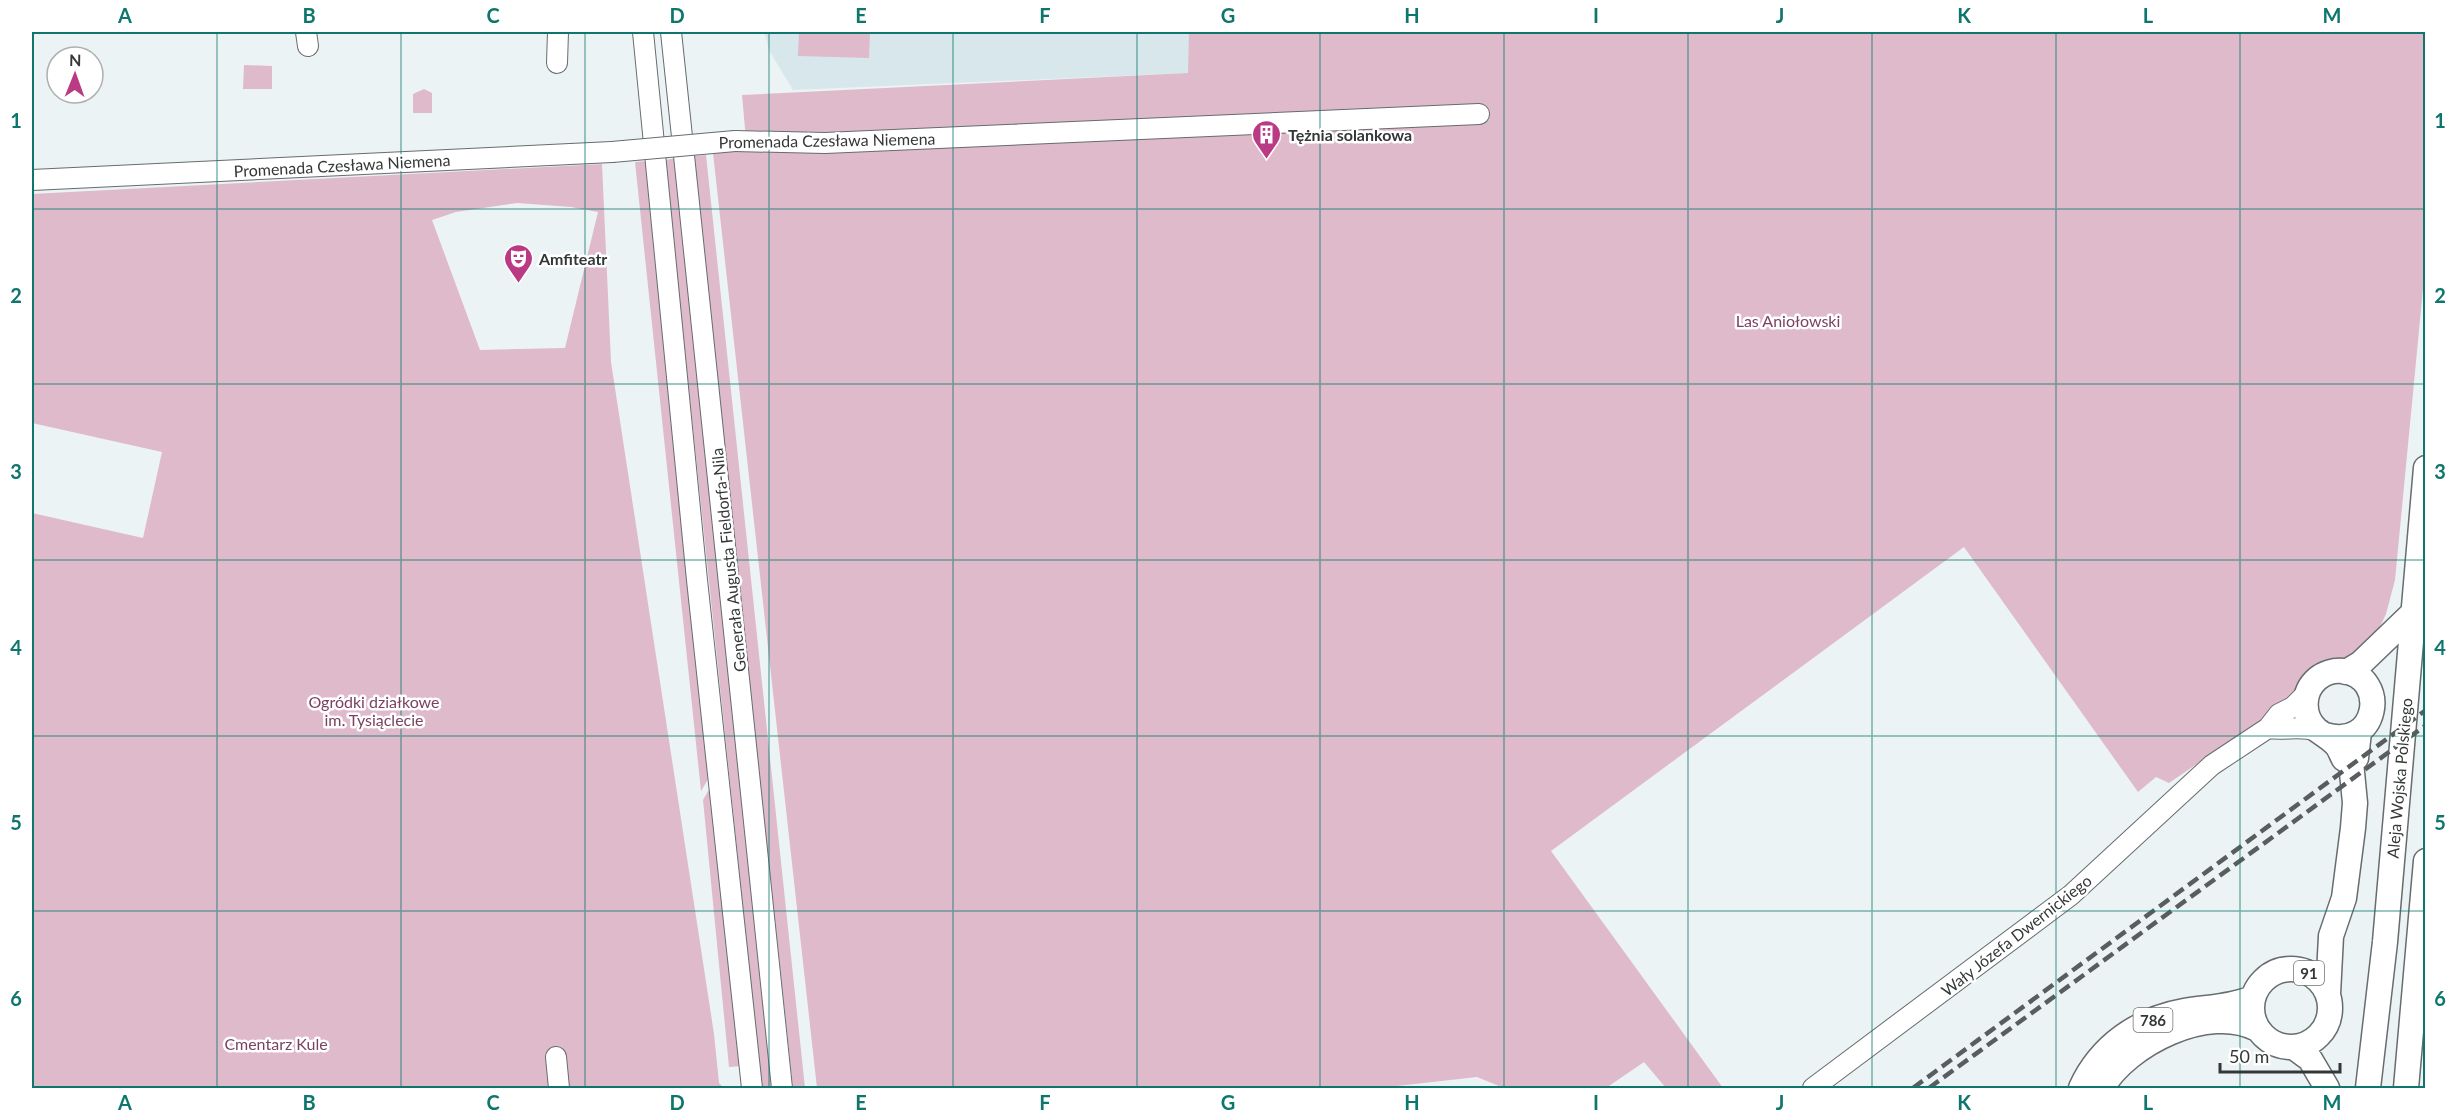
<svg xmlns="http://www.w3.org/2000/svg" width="2457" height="1120" font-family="Lato,sans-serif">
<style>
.built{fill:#d8e7ec}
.green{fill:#debacb;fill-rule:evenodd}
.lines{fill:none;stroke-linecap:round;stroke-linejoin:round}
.minor-casing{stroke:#676c6e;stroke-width:22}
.major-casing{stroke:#676c6e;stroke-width:27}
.minor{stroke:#fff;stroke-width:20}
.major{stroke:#fff;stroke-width:24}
.rail{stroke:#595d5d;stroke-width:4.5;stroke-dasharray:12 6;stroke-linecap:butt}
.minor-bridge-casing{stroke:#676c6e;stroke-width:22;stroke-linecap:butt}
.minor-bridge{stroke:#fff;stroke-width:20}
.grid{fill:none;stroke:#0f766e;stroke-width:1.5;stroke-opacity:0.55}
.labels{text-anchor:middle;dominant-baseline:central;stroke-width:5;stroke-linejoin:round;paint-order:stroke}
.shield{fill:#fff;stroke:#717373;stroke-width:1.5}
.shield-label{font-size:15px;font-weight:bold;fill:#343737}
.poi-label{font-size:16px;font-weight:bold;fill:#343737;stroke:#fff;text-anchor:start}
.street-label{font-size:16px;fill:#343737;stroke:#fff}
.park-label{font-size:16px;fill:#7a425f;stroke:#fff}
.neatline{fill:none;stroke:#0f766e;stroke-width:2}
.grid-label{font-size:20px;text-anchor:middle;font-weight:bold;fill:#0f766e}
</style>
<rect width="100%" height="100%" fill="#ecf3f5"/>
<path class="built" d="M 764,32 L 1189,32 L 1189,73 L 793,90 L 770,52 Z"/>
<path class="green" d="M 799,32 L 870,32 L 869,58 L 798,56 Z
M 1189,32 L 2425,32 L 2425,268 L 2395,580 L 2386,614 L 2372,644 L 2169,783 L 2156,777 L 2138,792 L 1964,547 L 1551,851 L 1723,1088 L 1666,1088 L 1644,1062 L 1606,1088 L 1504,1088 L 1477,1077 L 1379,1088 L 817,1088 L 713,153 L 747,151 L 742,95 L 1188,73 Z
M 244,65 L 272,66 L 272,89 L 243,89 Z
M 424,89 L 432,93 L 432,113 L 413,113 L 413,94 Z
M 706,155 L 805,1088 L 793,1088 L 693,156 Z
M 677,158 L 776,1088 L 762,1088 L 665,160 Z
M 647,161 L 710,776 L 701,791 L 635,162 Z
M 602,164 L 611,362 L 714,1034 L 719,1083 L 724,1088 L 32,1088 L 32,513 L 143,538 L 162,452 L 32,423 L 32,194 ZM 517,203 L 571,207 L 598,212 L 565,348 L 480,350 L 432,220 L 456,212 Z
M 712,784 L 742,1066 L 729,1067 L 703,800 Z"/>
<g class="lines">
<defs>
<path id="minor" d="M 306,32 L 308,46
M 643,32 L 697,580 L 752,1088
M 671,32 L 782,1088
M 557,63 L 558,32
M 735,141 L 825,143 L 1479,114
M 32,180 L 612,152
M 2268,728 C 2285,731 2300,725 2317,731
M 556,1057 L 559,1088
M 1813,1088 L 2071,895 L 2212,765 L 2268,728 L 2279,714 L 2293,707 L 2308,692"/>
<path id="major" d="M 2346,672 L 2361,663 L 2413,613
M 2325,735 C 2378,751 2390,677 2343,671 C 2334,670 2324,673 2317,679 C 2302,692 2302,716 2316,729 C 2323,735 2332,739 2338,747 C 2340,750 2342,756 2344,759 L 2351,762
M2252 1008a39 39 0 1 1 78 0a39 39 0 1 1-78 0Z
M 2328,994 L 2331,936 L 2344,898 L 2353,828 L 2355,803 L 2351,762 L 2356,758 L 2359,732
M 2295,1048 L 2310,1059 L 2327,1088
M 2081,1088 C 2100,1046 2139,1019 2184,1011 C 2208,1007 2230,1007 2253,998
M 2102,1088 C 2127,1044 2209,1003 2257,1029
M 2368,1088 L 2385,942 L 2426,468
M 2406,1088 L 2426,861"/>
</defs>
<use href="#minor" class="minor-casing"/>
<use href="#major" class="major-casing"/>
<use href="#minor" class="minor"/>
<use href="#major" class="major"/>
<path class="rail" d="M 1913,1088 L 2426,710
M 1929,1088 L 2426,725"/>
<defs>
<path id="minor-bridge" d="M 612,152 L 735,141"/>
</defs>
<use href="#minor-bridge" class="minor-bridge-casing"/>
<use href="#minor-bridge" class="minor-bridge"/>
</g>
<path class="grid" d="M 217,32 L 217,1088M 401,32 L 401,1088M 585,32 L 585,1088M 769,32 L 769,1088M 953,32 L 953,1088M 1137,32 L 1137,1088M 1320,32 L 1320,1088M 1504,32 L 1504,1088M 1688,32 L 1688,1088M 1872,32 L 1872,1088M 2056,32 L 2056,1088M 2240,32 L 2240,1088M 32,209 L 2426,209M 32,384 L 2426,384M 32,560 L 2426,560M 32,736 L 2426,736M 32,911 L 2426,911"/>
<defs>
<symbol id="building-pin" viewBox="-11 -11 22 30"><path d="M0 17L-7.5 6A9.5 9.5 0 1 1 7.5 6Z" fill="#bb3a84" stroke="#fff"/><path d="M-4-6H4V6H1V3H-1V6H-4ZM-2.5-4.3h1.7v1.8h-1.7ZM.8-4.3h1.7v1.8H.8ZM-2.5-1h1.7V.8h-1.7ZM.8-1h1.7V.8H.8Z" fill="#fff"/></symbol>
<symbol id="theatre-pin" viewBox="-11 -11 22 30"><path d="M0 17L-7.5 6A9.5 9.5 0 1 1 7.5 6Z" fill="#bb3a84" stroke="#fff"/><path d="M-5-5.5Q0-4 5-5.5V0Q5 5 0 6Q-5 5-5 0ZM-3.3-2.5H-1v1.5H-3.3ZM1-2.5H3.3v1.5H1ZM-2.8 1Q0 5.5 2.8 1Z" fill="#fff"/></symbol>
</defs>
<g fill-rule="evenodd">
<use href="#building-pin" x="1250" y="118" width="33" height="45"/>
<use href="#theatre-pin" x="502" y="242" width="33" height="45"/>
</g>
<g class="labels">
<g class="shield">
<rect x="2294" y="961" width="30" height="24" rx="4.5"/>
<rect x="2133.5" y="1008" width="39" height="24" rx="4.5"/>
</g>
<g class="shield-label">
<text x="2309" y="973">91</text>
<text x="2153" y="1020">786</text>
</g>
<g class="poi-label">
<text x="1288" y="134">Tężnia solankowa</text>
<text x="539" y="258">Amfiteatr</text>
</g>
<g class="street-label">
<text transform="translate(827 140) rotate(-1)">Promenada Czesława Niemena</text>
<text transform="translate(342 165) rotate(-3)">Promenada Czesława Niemena</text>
<text transform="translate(728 560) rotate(-96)">Generała Augusta Fieldorfa-Nila</text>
<text transform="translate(2399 778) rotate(-85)">Aleja Wojska Polskiego</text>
<text transform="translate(2016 935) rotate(-38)">Wały Józefa Dwernickiego</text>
</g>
<g class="park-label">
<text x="1788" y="320">Las Aniołowski</text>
<text x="374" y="701">Ogródki działkowe<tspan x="374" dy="18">im. Tysiąclecie</tspan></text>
<text x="276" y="1043">Cmentarz Kule</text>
</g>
</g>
<rect width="2457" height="1120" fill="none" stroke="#ffffff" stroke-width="66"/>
<g transform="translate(75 75) rotate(1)"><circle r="28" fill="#ffffff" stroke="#aeafaf" stroke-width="1.5"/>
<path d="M0-4.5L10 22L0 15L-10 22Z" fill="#bb3a84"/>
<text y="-9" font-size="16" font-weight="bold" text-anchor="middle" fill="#343737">N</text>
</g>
<path d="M2220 1063v9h120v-9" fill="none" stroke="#343737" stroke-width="3"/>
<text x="2229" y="1063" font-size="18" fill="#343737" stroke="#ffffff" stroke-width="4.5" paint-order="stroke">50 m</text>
<rect x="33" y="33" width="2391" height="1054" class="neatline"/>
<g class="grid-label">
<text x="125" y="23">A</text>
<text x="309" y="23">B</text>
<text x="493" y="23">C</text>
<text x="677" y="23">D</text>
<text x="861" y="23">E</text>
<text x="1045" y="23">F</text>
<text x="1228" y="23">G</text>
<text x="1412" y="23">H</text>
<text x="1596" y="23">I</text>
<text x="1780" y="23">J</text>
<text x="1964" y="23">K</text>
<text x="2148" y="23">L</text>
<text x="2332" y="23">M</text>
<text x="16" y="128">1</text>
<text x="2440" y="128">1</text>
<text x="16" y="303">2</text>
<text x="2440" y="303">2</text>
<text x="16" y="479">3</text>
<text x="2440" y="479">3</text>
<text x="16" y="655">4</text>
<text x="2440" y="655">4</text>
<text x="16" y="830">5</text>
<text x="2440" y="830">5</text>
<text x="16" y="1006">6</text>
<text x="2440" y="1006">6</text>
<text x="125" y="1110">A</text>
<text x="309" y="1110">B</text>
<text x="493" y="1110">C</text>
<text x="677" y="1110">D</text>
<text x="861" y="1110">E</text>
<text x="1045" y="1110">F</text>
<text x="1228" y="1110">G</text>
<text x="1412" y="1110">H</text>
<text x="1596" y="1110">I</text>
<text x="1780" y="1110">J</text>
<text x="1964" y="1110">K</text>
<text x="2148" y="1110">L</text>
<text x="2332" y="1110">M</text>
</g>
</svg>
